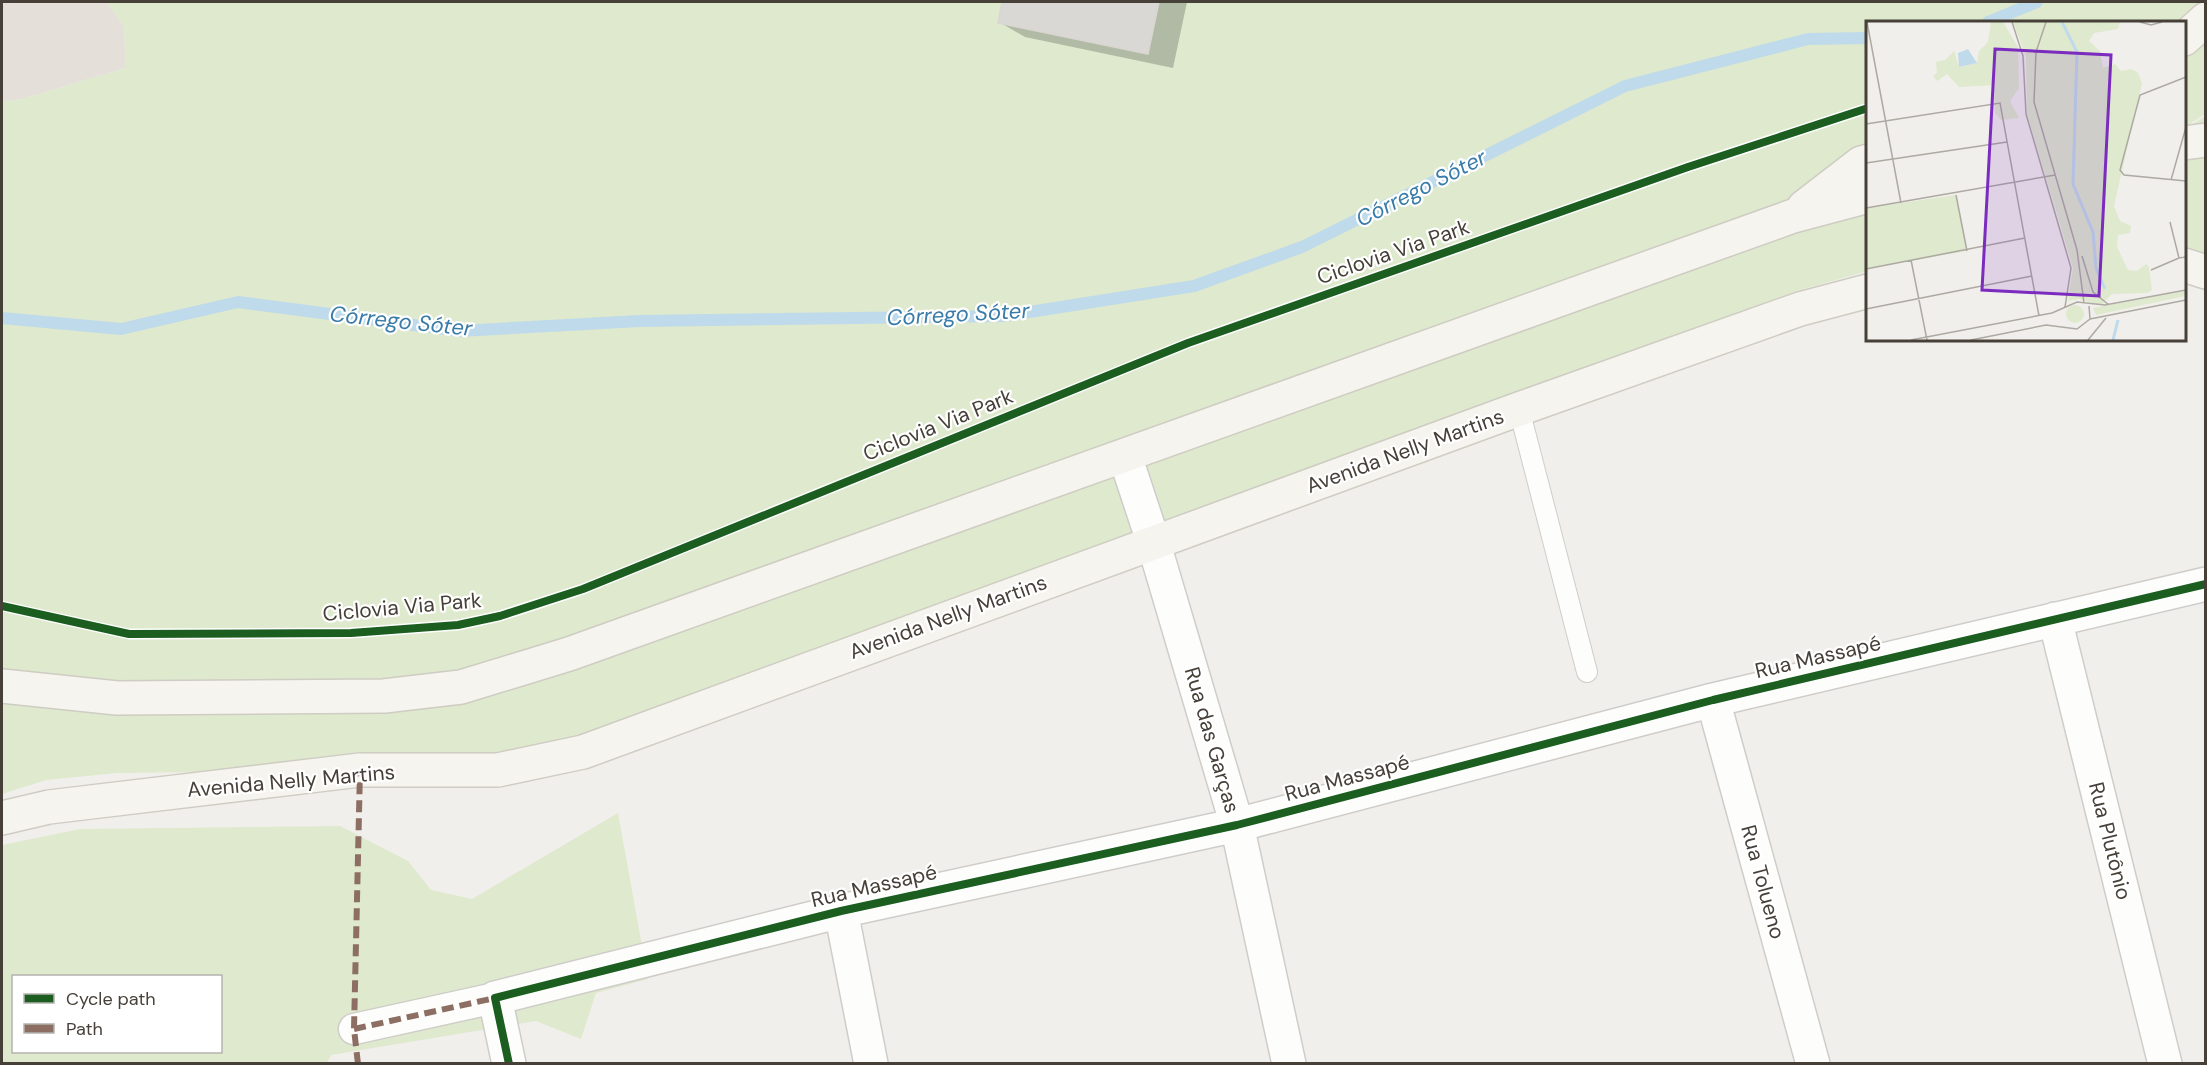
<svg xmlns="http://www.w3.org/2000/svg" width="2207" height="1065" font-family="'DM Sans',sans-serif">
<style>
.residential{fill:#e4e0d9}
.green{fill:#dee9cd;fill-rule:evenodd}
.shadow{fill:#0003}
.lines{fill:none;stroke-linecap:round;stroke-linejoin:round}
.stream{stroke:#bfdaea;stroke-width:12}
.building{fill:#dad8d4;stroke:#d9d6d1;stroke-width:1.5}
.service-casing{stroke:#cfcdc9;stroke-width:22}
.pedestrian-casing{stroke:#cfcdc9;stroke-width:33}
.minor-casing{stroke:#cfcdc9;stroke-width:36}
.secondary-casing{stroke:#cfccc3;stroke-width:36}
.service{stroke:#fdfdfc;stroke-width:20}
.pedestrian{stroke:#fdfdfc;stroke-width:30}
.minor{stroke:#fdfdfc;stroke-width:33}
.secondary{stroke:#f6f4ef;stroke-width:33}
.quiet{stroke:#8d6e63;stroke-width:6;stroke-dasharray:12 6;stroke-linecap:butt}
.cycleway-casing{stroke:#fff;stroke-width:11}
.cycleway{stroke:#1b5e20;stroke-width:8}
.labels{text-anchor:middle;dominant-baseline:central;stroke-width:4.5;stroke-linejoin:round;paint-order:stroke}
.street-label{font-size:21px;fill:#464038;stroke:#fff}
.water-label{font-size:22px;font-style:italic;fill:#397ba9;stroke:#fff}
.inset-river{fill:none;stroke:#bfdaea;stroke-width:3}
.inset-road{fill:none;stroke:#ada9a3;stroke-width:1.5}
.view{fill:#7b2cbf;fill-opacity:0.15;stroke:#7b2cbf;stroke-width:3}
.inset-edge{fill:none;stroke:#464038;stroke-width:3}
</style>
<rect width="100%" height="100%" fill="#f1efeb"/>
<path class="residential" d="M 2,2 L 107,2 L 124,27 L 126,68 L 22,99 L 2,102 Z"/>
<path class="green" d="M 107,2 L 2205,2 L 2205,114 L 2185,127 L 2184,22 L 1868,22 L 1868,271 L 1796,291 L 1151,534 L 576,741 L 507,758 L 360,770 L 117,773 L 46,780 L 2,794 L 2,102 L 22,99 L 126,68 L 124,27 Z
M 2205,116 L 2205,254 L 2185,248 L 2185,129 Z
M 618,813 L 648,979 L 596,993 L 581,1039 L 536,1021 L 331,1055 L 327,1063 L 2,1064 L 2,845 L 80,829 L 340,826 L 408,861 L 431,890 L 472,899 ZM 14,976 L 220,976 L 220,1052 L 14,1052 Z"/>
<path class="shadow" d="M 1004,2 L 1187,2 L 1173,68 L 1025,37 L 999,22 Z"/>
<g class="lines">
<path class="stream" d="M 1988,22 L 2037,2
M 2,318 L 121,329 L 238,302 L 460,331 L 639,321 L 1004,316 L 1194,286 L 1302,247 L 1625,86 L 1808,39 L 1868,38"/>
</g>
<path class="building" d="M 1002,2 L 1159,2 L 1148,54 L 998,23 Z"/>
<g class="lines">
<defs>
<path id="service" d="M 1519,409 L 1587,672"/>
<path id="pedestrian" d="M 354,1029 L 495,998"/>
<path id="minor" d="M 1125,456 L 1153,541 L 1237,825 L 1289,1064
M 2055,619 L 2165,1064
M 1713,700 L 1813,1064
M 841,911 L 871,1064
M 509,1064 L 495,998 L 841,911 L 1237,825 L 1713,700 L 2206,584"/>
<path id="secondary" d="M 2184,39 L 2206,19
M 2184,143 L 2206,140
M 1804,207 L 1861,163 L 1868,161
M 2184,265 L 2206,272
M 2,686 L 117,698 L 384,696 L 461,687 L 569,654 L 1793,216 L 1868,196
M 2,818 L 49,807 L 360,770 L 498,770 L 583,752 L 1519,409 L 1800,309 L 1868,291"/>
</defs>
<use href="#service" class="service-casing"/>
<use href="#pedestrian" class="pedestrian-casing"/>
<use href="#minor" class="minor-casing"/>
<use href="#secondary" class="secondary-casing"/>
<use href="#service" class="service"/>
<use href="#pedestrian" class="pedestrian"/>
<use href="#minor" class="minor"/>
<use href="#secondary" class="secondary"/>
<path class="quiet" d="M 354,1029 L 495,998
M 358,1064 L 354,1029 L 360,770"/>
<defs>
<path id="cycleway" d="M 2,606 L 129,634 L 351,633 L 458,625 L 500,616 L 583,589 L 1188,343 L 1688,167 L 1868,108
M 509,1064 L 495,998 L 841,911 L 1237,825 L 1713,700 L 2206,584"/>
</defs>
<use href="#cycleway" class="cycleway-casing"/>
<use href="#cycleway" class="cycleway"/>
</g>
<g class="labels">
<g class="street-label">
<text transform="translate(1393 252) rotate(-19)">Ciclovia Via Park</text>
<text transform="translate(938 425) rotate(-22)">Ciclovia Via Park</text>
<text transform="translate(1405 451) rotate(-20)">Avenida Nelly Martins</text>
<text transform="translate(402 607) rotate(-5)">Ciclovia Via Park</text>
<text transform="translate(948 617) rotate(-20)">Avenida Nelly Martins</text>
<text transform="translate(1818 657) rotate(-13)">Rua Massapé</text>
<text transform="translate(1212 740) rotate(74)">Rua das Garças</text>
<text transform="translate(1347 778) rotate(-15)">Rua Massapé</text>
<text transform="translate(291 781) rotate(-5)">Avenida Nelly Martins</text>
<text transform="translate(2110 841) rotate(76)">Rua Plutônio</text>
<text transform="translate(1763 882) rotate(75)">Rua Tolueno</text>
<text transform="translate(874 886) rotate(-13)">Rua Massapé</text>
</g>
<g class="water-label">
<text transform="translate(1421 188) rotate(-27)">Córrego Sóter</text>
<text transform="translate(958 314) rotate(-3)">Córrego Sóter</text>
<text transform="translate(401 321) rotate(6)">Córrego Sóter</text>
</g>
</g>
<g transform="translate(1866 21)">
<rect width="320" height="320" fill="#f1efeb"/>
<path d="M 125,1 L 137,1 L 152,26 L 153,67 L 144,80 L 153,97 L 135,99 L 129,92 L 128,64 L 93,66 L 81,53 L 71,60 L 67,55 L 71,52 L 70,41 L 79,39 L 88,30 L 93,46 L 111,42 L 113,30 L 122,21 ZM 147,1 L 254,1 L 252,8 L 228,12 L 223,20 L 234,30 L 237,47 L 249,43 L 255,50 L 266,48 L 272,52 L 276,62 L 248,185 L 254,200 L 265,205 L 264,212 L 252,214 L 251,226 L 262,249 L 271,250 L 280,243 L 283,246 L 286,269 L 281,272 L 246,273 L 235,284 L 213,278 L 202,280 L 207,247 L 161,93 L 160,35 ZM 90,174 L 101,230 L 0,248 L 0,187 ZM 319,270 L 319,275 L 230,294 L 227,287 ZM200 293a9 9 0 1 1 18 0a9 9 0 1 1-18 0Z" fill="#dee9cd"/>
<path d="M 102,28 L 111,42 L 93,46 L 92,32 Z" fill="#bfdaea"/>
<path class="inset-river" d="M 196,1 L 211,31 L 207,163 L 227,211 L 230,247 L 239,268M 247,319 L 252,299"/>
<path class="inset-road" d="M 1,1 L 35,182M 146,1 L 157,35 L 160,93 L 205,247 L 199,286M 180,1 L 170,31 L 168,81 L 211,229 L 218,282M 274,1 L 285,4 L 296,1M 320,56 L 274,74 L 254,149 L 258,154 L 320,160M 0,103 L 134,82 L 173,295M 0,142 L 141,121M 305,159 L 320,106M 90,174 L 101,230M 0,187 L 189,154M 304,201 L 313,237 L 320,236M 216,235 L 227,271 L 243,284M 45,239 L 61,319M 0,248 L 159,217M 285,249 L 313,237M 0,288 L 166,255M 224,298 L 320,279M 45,319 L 186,292 L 211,281 L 239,284 L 320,269M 105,319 L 180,304 L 211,308 L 224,298 L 223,285M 222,319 L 240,297"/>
<path class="view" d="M 129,28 L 245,34 L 233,275 L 116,269 Z"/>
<rect width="320" height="320" class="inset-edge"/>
</g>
<rect width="2207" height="1065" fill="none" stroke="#464038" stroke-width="6"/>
<rect x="12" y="975" width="210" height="78" fill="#ffffff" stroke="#b5b3af" stroke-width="1.5"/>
<rect x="24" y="994" width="30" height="9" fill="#1b5e20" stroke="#b5b3af" stroke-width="1.5"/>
<text x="66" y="1005" font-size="18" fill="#464038">Cycle path</text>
<rect x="24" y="1024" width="30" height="9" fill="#8d6e63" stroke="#b5b3af" stroke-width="1.5"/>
<text x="66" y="1035" font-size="18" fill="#464038">Path</text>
</svg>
